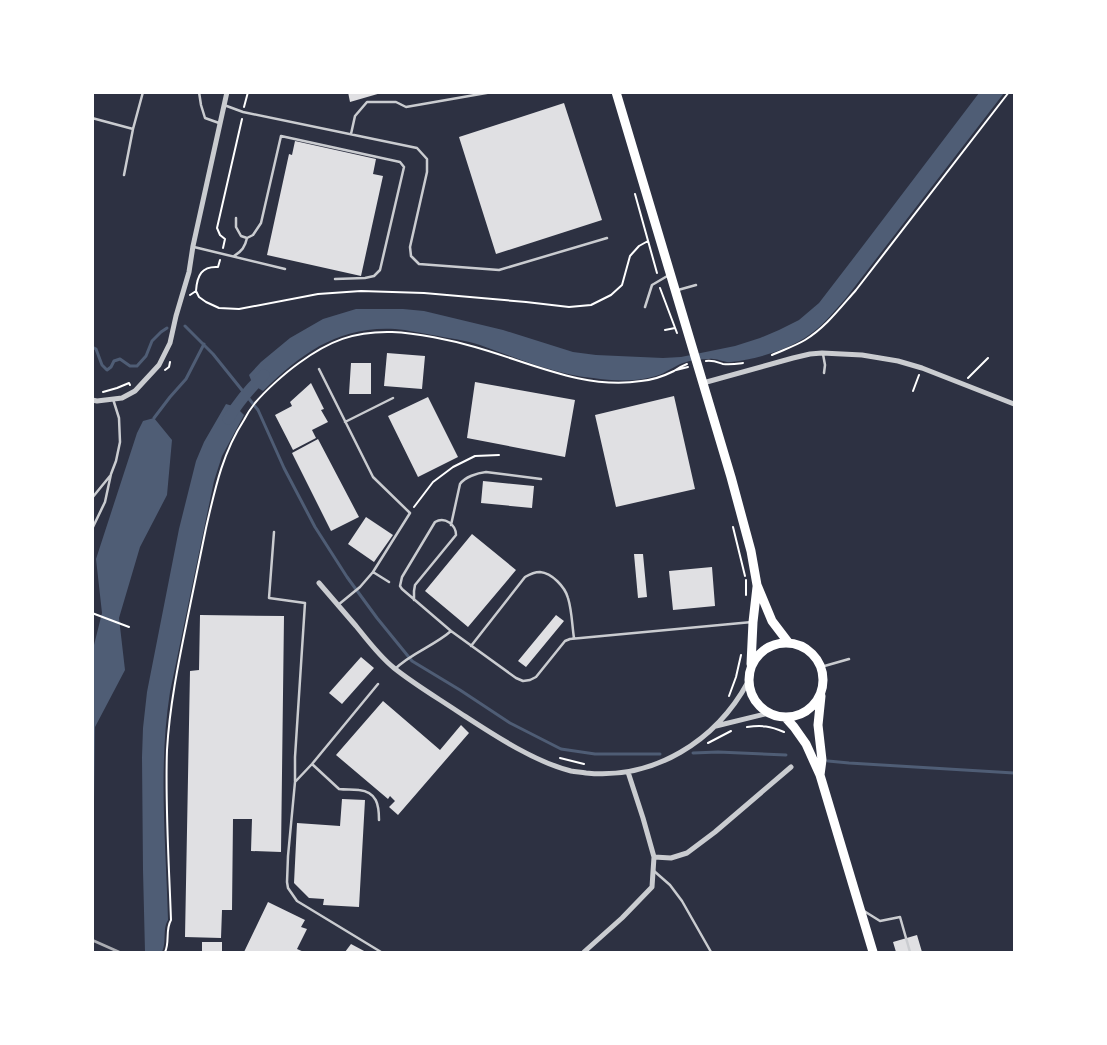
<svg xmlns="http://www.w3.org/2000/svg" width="1107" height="1045" font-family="'Varela Round',sans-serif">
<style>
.water{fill:#4f5d75}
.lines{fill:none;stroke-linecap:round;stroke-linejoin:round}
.stream{stroke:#4f5d75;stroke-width:3}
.canal{stroke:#4f5d75;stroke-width:11}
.building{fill:#e0e0e3}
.path{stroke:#fff;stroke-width:2}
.service{stroke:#caccd0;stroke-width:2.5}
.minor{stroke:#caccd0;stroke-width:5}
.trunk{stroke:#fff;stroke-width:9}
.rail{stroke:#abadb3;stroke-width:3}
</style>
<rect width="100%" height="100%" fill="#2d3142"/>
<path class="water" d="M 979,93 L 1004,93 L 846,298 C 835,310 824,325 809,335 C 788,350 757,359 731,362 C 724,363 717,358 709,359 C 701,359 691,360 683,363 C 674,366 666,373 656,376 C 636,382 613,381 593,378 C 554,374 517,358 480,345 C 465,340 448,338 432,335 C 420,333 408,330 395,329 C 338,326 302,353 263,391 L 253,385 L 249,375 L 261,362 L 290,338 L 323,319 L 356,309 L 403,309 L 424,311 L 503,330 L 573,352 L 596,355 L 663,358 L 681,357 L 735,346 L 760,338 L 779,330 L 799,320 L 819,303 L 862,247 Z
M 226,404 L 236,407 L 244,415 L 222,456 L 214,481 L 170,692 C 158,767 166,844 168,920 C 162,929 167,942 162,952 L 145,952 L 143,870 L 142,757 L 143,728 L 147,692 L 179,529 L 196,461 L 204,442 Z
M 154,418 L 172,440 L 167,495 L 140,547 L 119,618 L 125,670 L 95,727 L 94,802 L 93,805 L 93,649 L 102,613 L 96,559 L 137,433 L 143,421 Z"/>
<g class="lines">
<path class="stream" d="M 185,326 L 213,354 L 258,410 L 284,468 L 315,527 L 347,577 L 377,618 L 412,661 L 460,690 L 510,723 L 561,749 L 595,754 L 660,754
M 92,347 L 96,349 L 102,365 L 107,370 L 111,367 L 114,361 L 120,359 L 130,366 L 137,366 L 146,356 L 152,341 L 161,332 L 167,328
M 154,418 L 170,397 L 186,379 L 204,344
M 693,753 L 718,752 L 786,755
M 828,761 L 849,763 L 1014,773"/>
<path class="canal" d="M 228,419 C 238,403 250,388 264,375"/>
</g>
<path class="building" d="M 348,92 L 381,92 L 381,93 L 350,102 Z
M 564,103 L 602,220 L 496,254 L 459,137 Z
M 295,141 L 376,159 L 373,174 L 383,176 L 361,276 L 267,255 L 289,154 L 292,155 Z
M 387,353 L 425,356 L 422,389 L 384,386 Z
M 351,363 L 371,363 L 371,394 L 349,394 Z
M 475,382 L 575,400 L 565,457 L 467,438 Z
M 311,383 L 324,409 L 321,410 L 328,422 L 312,430 L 316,438 L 293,450 L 275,415 L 292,406 L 290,402 Z
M 674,396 L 695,489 L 616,507 L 595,415 Z
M 428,397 L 458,457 L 418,477 L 388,416 Z
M 318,439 L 359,517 L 331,531 L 292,453 Z
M 483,481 L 534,486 L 532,508 L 481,503 Z
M 366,517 L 393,535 L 374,562 L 348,544 Z
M 472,534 L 516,570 L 468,627 L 425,591 Z
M 634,554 L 643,554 L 647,597 L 638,598 Z
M 712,567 L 715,606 L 673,610 L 669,571 Z
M 200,615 L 284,616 L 281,852 L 251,851 L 252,819 L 233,819 L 232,910 L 222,910 L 221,938 L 185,937 L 190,671 L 199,670 Z
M 556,615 L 564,621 L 526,667 L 518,661 Z
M 361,657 L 374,668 L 342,704 L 329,693 Z
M 383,701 L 440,750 L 461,725 L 469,733 L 398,815 L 389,807 L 395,801 L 390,796 L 388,799 L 336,755 Z
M 342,799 L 365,800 L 359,907 L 323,905 L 324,899 L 309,898 L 294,883 L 297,823 L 340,826 Z
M 268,902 L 305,920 L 301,927 L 307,929 L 297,949 L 304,952 L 244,952 Z
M 917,935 L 922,952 L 896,952 L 893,942 Z
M 202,942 L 222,942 L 222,952 L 202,952 Z
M 351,944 L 366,952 L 345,952 Z"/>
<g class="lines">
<path class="path" d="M 244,107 L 248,92
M 635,194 L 657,273
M 223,248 L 225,239 L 220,235 L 217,228 L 242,119
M 660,288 L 677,333
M 196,291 C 197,275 202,266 218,267 L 220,260
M 190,295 L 196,291 L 199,297 L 206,302 L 219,308 L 239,309 L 318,294 L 361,291 L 424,293 L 526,302 L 569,307 L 591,305 L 611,295 L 622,285 L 630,256 L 639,246 L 648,241
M 665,330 L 675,328
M 772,355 C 783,350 795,346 805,340 C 825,328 840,308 856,290 L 1009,92
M 706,361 C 713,360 717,362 723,364 C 730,365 736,364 743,363
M 165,370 L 169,367 L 170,362
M 676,370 L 688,367
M 968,378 L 988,358
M 913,391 L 919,375
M 103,392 L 117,388 L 129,383 L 130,385
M 414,507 L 433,482 L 453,467 L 475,456 L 499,455
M 733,527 L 745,576
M 746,595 L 746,580
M 92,613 L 129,627
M 729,696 L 736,677 L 741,655
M 747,727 C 762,725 770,726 784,732
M 708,743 L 731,731
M 560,758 L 584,764
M 165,952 C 170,942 165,930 171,920 C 169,863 165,806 167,750 C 170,699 181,651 191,601 C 196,577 201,552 206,528 C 215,489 222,454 244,420 C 247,414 251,408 255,403 C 266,390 285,373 299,363 C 329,341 354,331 392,332 C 417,333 451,340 475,347 C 529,362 584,390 641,381 C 652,380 664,376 674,371 C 678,368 682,366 687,364"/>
<path class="service" d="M 199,92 L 201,105 L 205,118 L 219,123
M 224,105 L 243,112 L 417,148 L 427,159 L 427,172 L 410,247 L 411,256 L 419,264 L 499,270 L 607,238
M 92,118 L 133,129 L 143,92
M 351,134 L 355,116 L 367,102 L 396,102 L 406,107 L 492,92
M 124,175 L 133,129
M 236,218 L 236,227 L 241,236 L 247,238
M 194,247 L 285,269
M 234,256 C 242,251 245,247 247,238 L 253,235 L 261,223 L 281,136 L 400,162 L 404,167 L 380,270 L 374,276 L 365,278 L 335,279
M 678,290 L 696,285
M 645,307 L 652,285 L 669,275
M 823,354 L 825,365 L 824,373
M 319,369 L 373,477 L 410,513 L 373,572 L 360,587 L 338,605
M 345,422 L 393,398
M 92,498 L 110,476
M 451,525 L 460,484 C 465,477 477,473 486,472 L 541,479
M 92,529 L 105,502 L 111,474 L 116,461 L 120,442 L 119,418 L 113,399
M 274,532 L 269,598 L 305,603 L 295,757 L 295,781
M 373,572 L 389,582
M 414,600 L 414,591 L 415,585 L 456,535 C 456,525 445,516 435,522 L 402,577 L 400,586 L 402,589 L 451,631 L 516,678 L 523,681 L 530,680 L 536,677 L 565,641 L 570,639 L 752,622
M 471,646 L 525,577 C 530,574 534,572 540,572 C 552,573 565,587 568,598 C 572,611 572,625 574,638
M 821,667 L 849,659
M 395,669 C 411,653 434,646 451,631
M 378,684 L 312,764 L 295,782 L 288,856 L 287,882 L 288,888 L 297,901 L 381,952
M 312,764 L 339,789 C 346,790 352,789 359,790 C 377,792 379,805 379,820
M 654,871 L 670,885 L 682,901 L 711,952
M 864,911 L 880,921 L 900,917 L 910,952"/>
<path class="minor" d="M 703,383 L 793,358 L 810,354 L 822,353 L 862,355 L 898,361 L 922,368 L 1014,404
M 92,400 L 97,401 L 122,398 L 135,391 L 159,365 L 170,343 L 176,316 L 189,272 L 193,246 L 227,92
M 319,583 C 331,597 344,612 356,626 C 368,641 380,657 394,668 C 414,684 436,697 457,711 C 491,733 532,761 571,771 C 576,772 581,772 586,773 C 654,780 716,741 748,682
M 716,726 L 769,713
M 654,857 L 671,858 L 687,853 L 715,832 L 791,767
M 584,952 L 622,918 L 652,887 L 654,857 L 643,818 L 628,772"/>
<path class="trunk" d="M 616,92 L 731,477 L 751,551 L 757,585 L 772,621 L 788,642
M749 680a37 37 0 1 1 74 0a37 37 0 1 1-74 0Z
M 751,664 L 753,622 L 757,587
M 785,717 L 794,727 L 806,744 L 820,775 L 873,952
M 820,775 L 822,760 L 818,725 L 821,696"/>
<path class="rail" d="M 92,940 L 119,952"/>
</g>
<rect width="1107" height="1045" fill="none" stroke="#ffffff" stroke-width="188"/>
</svg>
